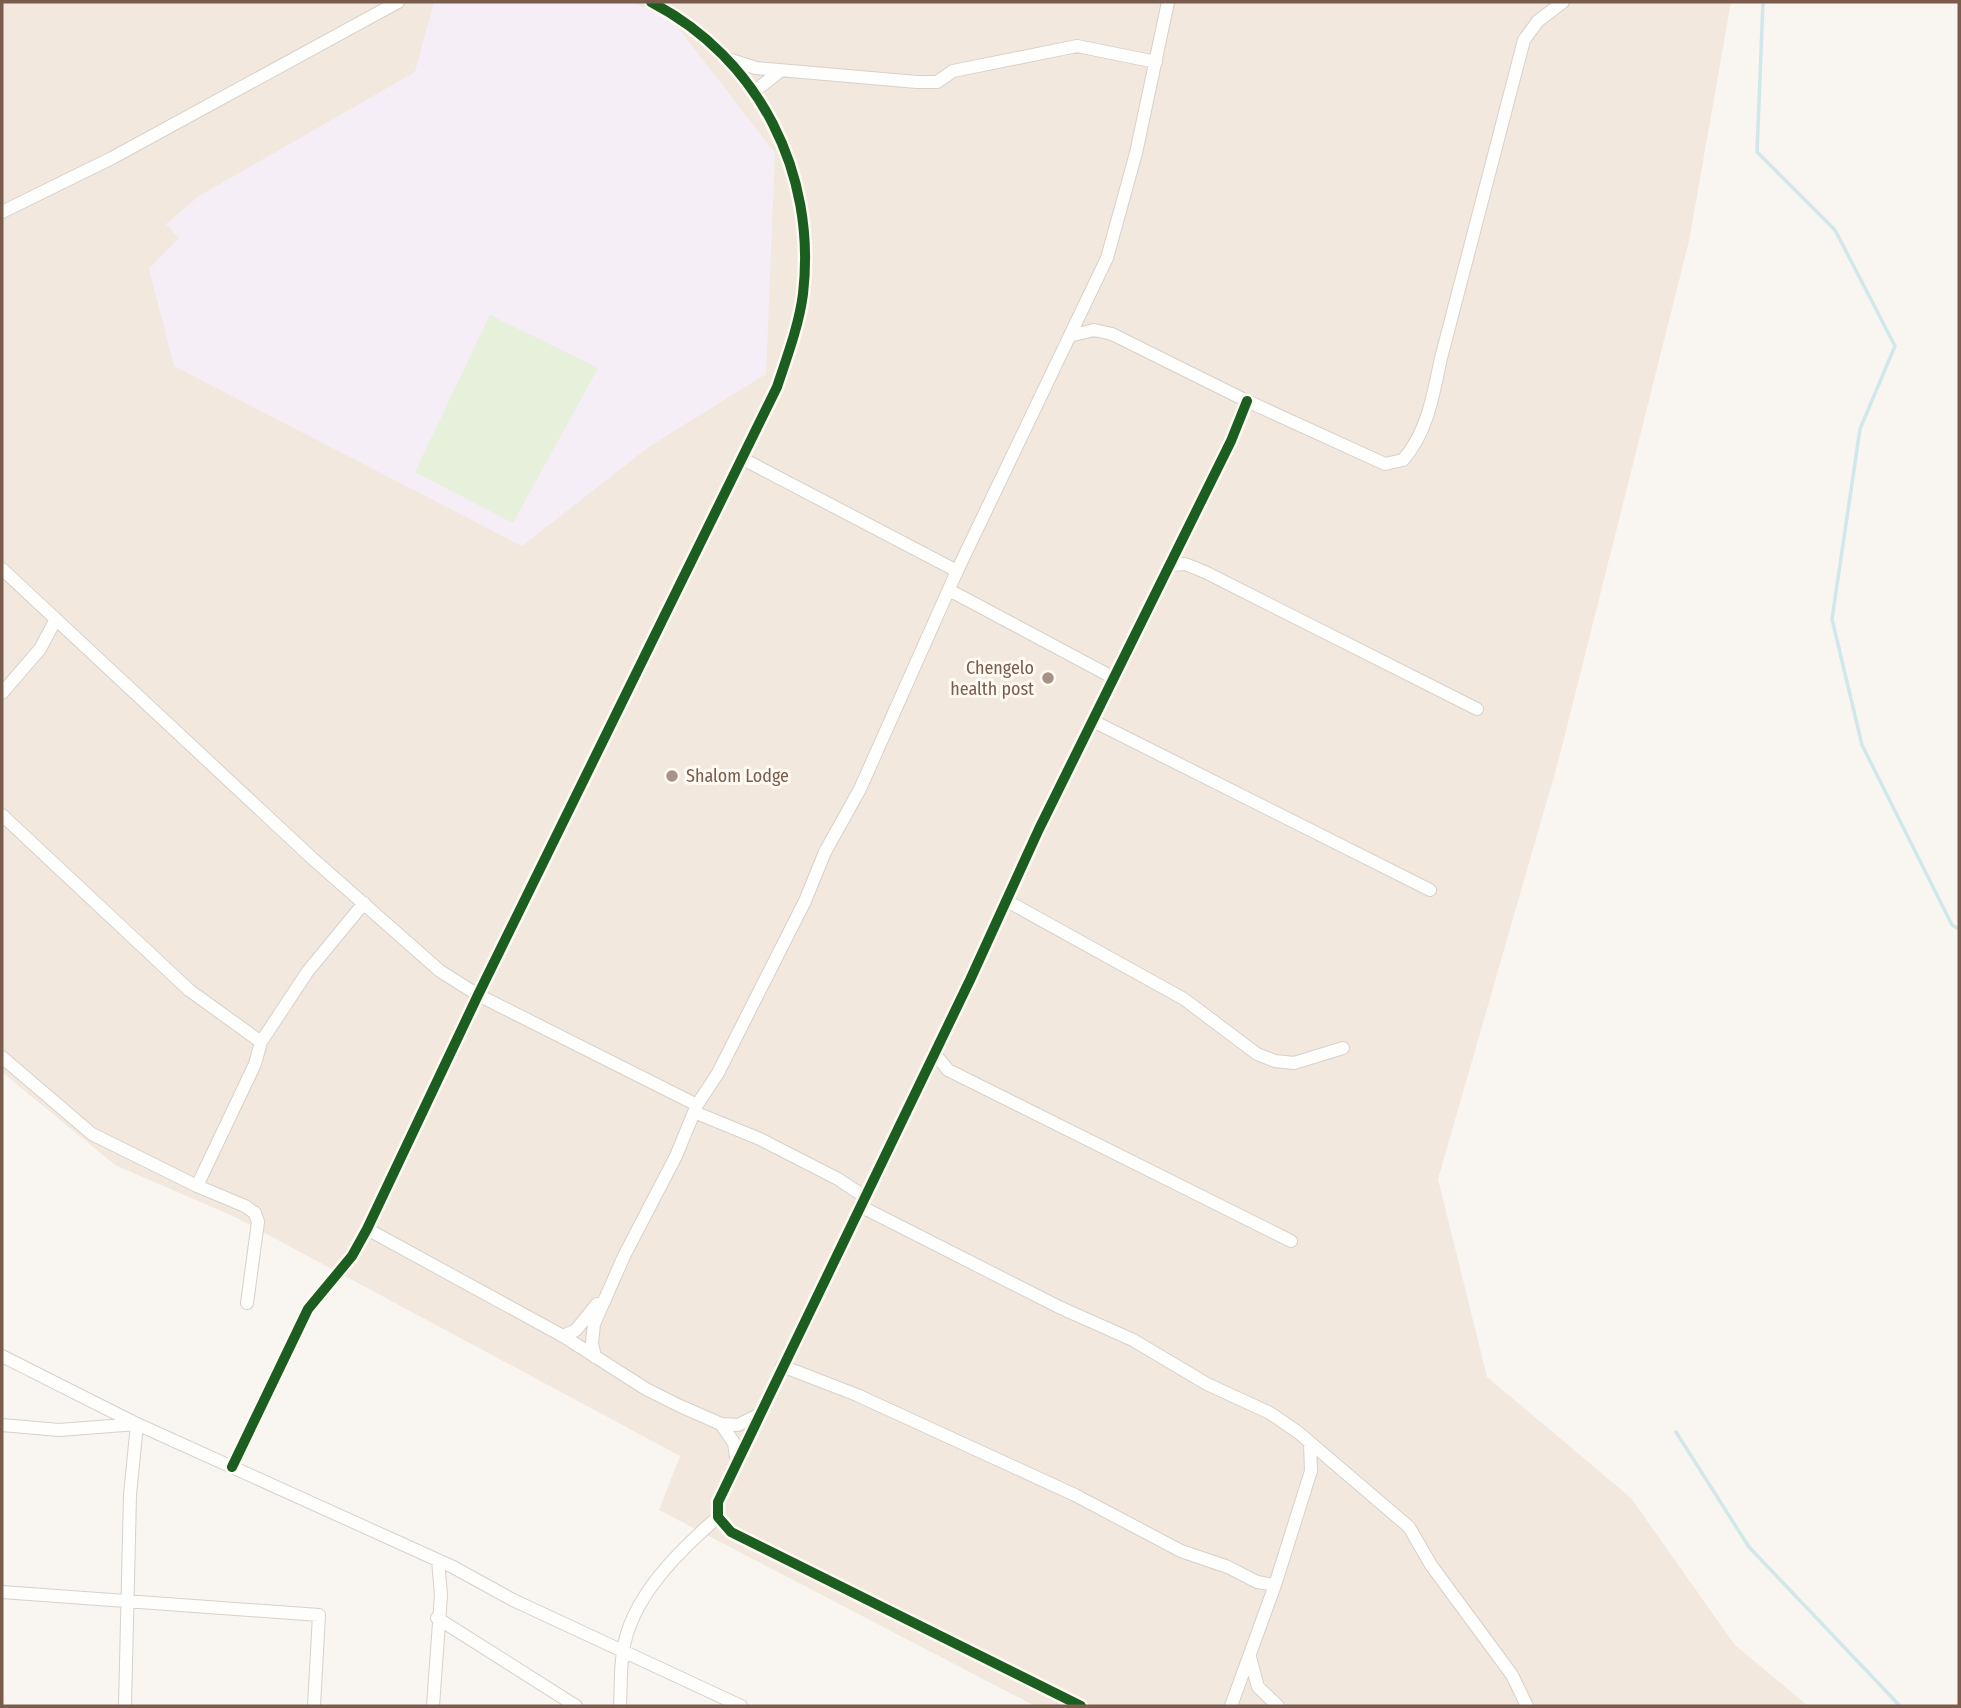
<svg xmlns="http://www.w3.org/2000/svg" width="1961" height="1708" font-family="'Fira Sans Condensed',sans-serif">
<style>
.residential{fill:#f2e8de}
.education{fill:#f6eef6}
.green{fill:#e7f0db}
.lines{fill:none;stroke-linecap:round;stroke-linejoin:round}
.stream{stroke:#d0e8ea;stroke-width:3.5}
.minor-casing{stroke:#d7d1cb;stroke-width:14}
.minor{stroke:#fefefd;stroke-width:12}
.cycleway-casing{stroke:#fffaf3;stroke-width:15}
.cycleway{stroke:#1b5e20;stroke-width:10}
.poi-dot{fill:#a69286;stroke:#fffaf3;stroke-width:2.5}
.labels{text-anchor:middle;dominant-baseline:central;stroke-width:6;stroke-linejoin:round;paint-order:stroke}
.poi-label{font-size:18px;fill:#7a5c4d;stroke:#fffaf3;text-anchor:end}
</style>
<rect width="100%" height="100%" fill="#f9f5f0"/>
<path class="residential" d="M 2,2 L 1731,2 L 1689,241 L 1558,762 L 1438,1179 L 1487,1377 L 1631,1498 L 1734,1644 L 1808,1706 L 1035,1706 L 659,1510 L 680,1456 L 235,1217 L 115,1165 L 2,1072 Z"/>
<path class="education" d="M 434,2 L 629,2 L 669,16 L 775,153 L 766,374 L 650,446 L 522,546 L 174,366 L 149,269 L 179,238 L 166,224 L 199,196 L 415,72 Z"/>
<path class="green" d="M 490,315 L 598,368 L 513,523 L 415,472 Z"/>
<g class="lines">
<path class="stream" d="M 1763,2 L 1757,152 L 1835,230 L 1895,346 L 1860,429 L 1832,619 L 1862,745 L 1952,925 L 1959,929
M 1676,1432 L 1749,1547 L 1900,1706"/>
<defs>
<path id="minor" d="M 728,59 L 756,68 L 917,82 L 937,82 L 953,71 L 1077,46 L 1156,62
M 755,91 L 780,71
M 2,212 L 112,158 L 398,2
M 1073,335 L 1094,330 L 1112,334 L 1247,401 L 1385,464 L 1403,460 C 1428,431 1433,395 1441,358 L 1524,40 L 1538,21 L 1563,2
M 743,459 L 957,571
M 1171,565 L 1185,564 L 1205,572 L 1477,709
M 2,569 L 313,859 L 440,971 L 478,995 L 697,1105
M 949,590 L 1114,678
M 2,693 L 40,649 L 56,619
M 1093,721 L 1430,890
M 2,815 L 189,990 L 261,1042
M 1007,901 L 1184,999 L 1257,1054 L 1275,1061 L 1294,1063 L 1343,1048
M 934,1053 L 948,1070 L 1291,1241
M 2,1057 L 92,1134 L 197,1186 L 245,1206 L 255,1213 L 258,1222 L 247,1303
M 694,1112 L 760,1139 L 838,1179 L 865,1197
M 197,1186 L 255,1064 L 261,1042 L 308,971 L 364,903
M 860,1206 L 1061,1308 L 1133,1340 L 1207,1384 L 1270,1413 L 1299,1433 L 1409,1527 L 1431,1565 L 1512,1675 L 1527,1706
M 367,1229 L 563,1336 L 646,1389 L 680,1406 L 721,1424 L 738,1425 L 758,1415
M 563,1336 L 576,1330 L 597,1304
M 2,1356 L 137,1424 L 453,1567 L 513,1600 L 741,1706
M 595,1357 L 592,1343 L 594,1324 L 624,1256 L 676,1156 L 697,1105 L 718,1073 L 805,901 L 825,852 L 860,789 L 957,571 L 1107,258 L 1136,153 L 1168,2
M 782,1366 L 857,1395 L 1075,1495 L 1181,1551 L 1228,1567 L 1257,1582 L 1275,1585
M 721,1424 L 734,1443 L 736,1457
M 2,1425 L 59,1430 L 137,1424 L 130,1495 L 125,1706
M 232,1467 L 308,1309 L 352,1256 L 367,1229 L 478,995 L 777,387 C 787,357 799,325 803,294 C 817,173 759,58 651,2
M 2,1592 L 319,1615 L 314,1706
M 437,1618 L 576,1706
M 1250,1657 L 1258,1687 L 1278,1706
M 433,1706 L 441,1595 L 438,1560
M 620,1706 C 621,1688 620,1670 623,1652 C 630,1598 679,1551 718,1517
M 1081,1706 L 731,1532 L 718,1517 L 718,1502 L 970,980 L 1039,829 L 1231,441 L 1247,401
M 1231,1706 L 1275,1585 L 1311,1471 L 1310,1444"/>
</defs>
<use href="#minor" class="minor-casing"/>
<use href="#minor" class="minor"/>
<defs>
<path id="cycleway" d="M 232,1467 L 308,1309 L 352,1256 L 367,1229 L 478,995 L 777,387 C 787,357 799,325 803,294 C 817,173 759,58 651,2
M 1081,1706 L 731,1532 L 718,1517 L 718,1502 L 970,980 L 1039,829 L 1231,441 L 1247,401"/>
</defs>
<use href="#cycleway" class="cycleway-casing"/>
<use href="#cycleway" class="cycleway"/>
</g>
<g class="poi-dot">
<circle cx="1048" cy="678" r="7"/>
<circle cx="672" cy="776" r="7"/>
</g>
<g class="labels">
<g class="poi-label">
<text x="1034" y="668">Chengelo<tspan x="1034" dy="21">health post</tspan></text>
<text x="686" y="776" text-anchor="start">Shalom Lodge</text>
</g>
</g>
<rect width="1961" height="1708" fill="none" stroke="#7a5c4d" stroke-width="7"/>
</svg>
